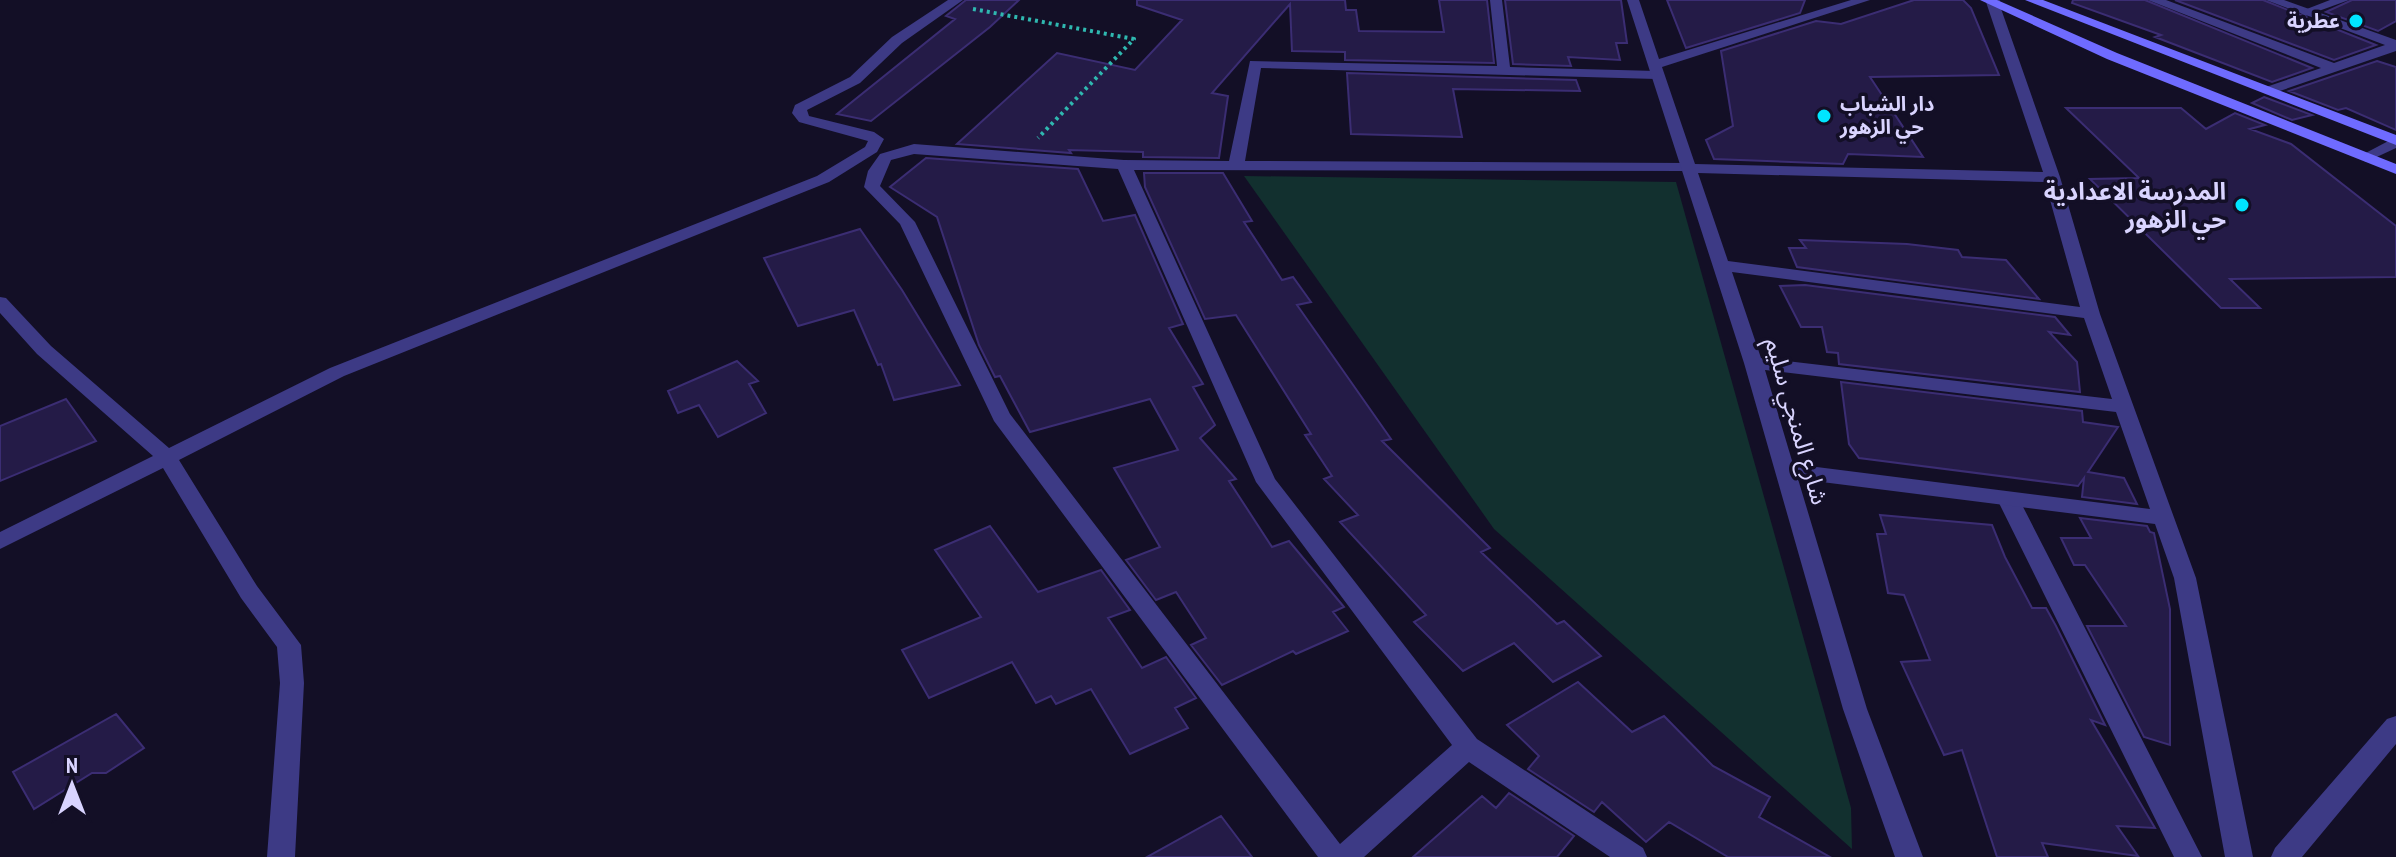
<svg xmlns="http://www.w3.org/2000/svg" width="2396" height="857" font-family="'PT Sans Narrow','Noto Sans Arabic',sans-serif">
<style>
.green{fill:#12302f}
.building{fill:#241b47;stroke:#3b2d73;stroke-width:2}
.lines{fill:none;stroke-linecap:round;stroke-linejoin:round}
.path{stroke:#2fb8b0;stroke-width:4;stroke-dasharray:3 4;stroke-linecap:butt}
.lane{fill:#3d3a85;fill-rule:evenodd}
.street{fill:#3d3a85;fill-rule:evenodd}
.secondary{fill:#6f6bff;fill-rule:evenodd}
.poi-dot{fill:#00e5ff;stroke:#130f26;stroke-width:3}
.labels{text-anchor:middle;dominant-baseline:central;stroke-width:7;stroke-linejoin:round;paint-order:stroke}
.far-poi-label{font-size:20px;font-weight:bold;fill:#d9d4ff;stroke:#130f26;text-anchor:end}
.poi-label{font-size:24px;font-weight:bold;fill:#d9d4ff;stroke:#130f26;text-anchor:end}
.street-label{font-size:24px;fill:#d9d4ff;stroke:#130f26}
</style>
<rect width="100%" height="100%" fill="#130f26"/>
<path class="green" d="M 1244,176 L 1676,182 L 1851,808 L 1852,849 L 1494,529 Z"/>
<path class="building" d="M 966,0 L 1019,0 L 990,27 L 871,121 L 837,114 L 955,19 L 946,16 Z
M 1137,0 L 1345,0 L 1346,10 L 1356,10 L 1359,31 L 1444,32 L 1439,0 L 1487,0 L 1494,63 L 1345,60 L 1345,52 L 1292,51 L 1290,4 L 1212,93 L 1228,96 L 1219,158 L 1143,157 L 1143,152 L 1069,150 L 1071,153 L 957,144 L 1057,53 L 1135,70 L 1182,20 L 1137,5 Z
M 1505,0 L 1621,0 L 1627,43 L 1616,43 L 1620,60 L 1568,57 L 1571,66 L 1513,64 Z
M 1667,0 L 1805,0 L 1800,13 L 1686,48 Z
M 1914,0 L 1963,0 L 1971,8 L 1999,75 L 1870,77 L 1923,157 L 1848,154 L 1843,164 L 1714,159 L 1706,140 L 1733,126 L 1721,51 L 1816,21 L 1841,24 Z
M 2073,0 L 2145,0 L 2312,68 L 2272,82 L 2155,37 L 2161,35 L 2072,3 Z
M 2175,0 L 2263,0 L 2376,45 L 2334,60 Z
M 2352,0 L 2396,0 L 2396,21 L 2378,31 L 2326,12 Z
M 2377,61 L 2396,67 L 2396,130 L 2346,108 L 2338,110 L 2289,91 Z
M 1347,73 L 1576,80 L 1580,91 L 1453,89 L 1462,137 L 1351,134 Z
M 2264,97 L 2312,115 L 2292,120 L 2252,103 Z
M 2066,108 L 2181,108 L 2206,129 L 2235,113 L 2265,125 L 2250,129 L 2291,144 L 2396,226 L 2396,277 L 2230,279 L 2260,308 L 2221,308 L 2090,179 L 2139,178 Z
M 926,158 L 1078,169 L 1103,221 L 1135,215 L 1183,324 L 1169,328 L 1203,384 L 1193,387 L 1215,425 L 1200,438 L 1236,479 L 1229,481 L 1272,547 L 1289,541 L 1344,607 L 1333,612 L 1348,631 L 1296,654 L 1293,651 L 1222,685 L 1191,645 L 1206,638 L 1176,592 L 1156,600 L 1126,560 L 1160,547 L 1114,468 L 1178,450 L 1150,399 L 1030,432 L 1000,376 L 995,377 L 979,345 L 937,217 L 890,187 Z
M 1144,173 L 1223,173 L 1252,221 L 1244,222 L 1282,280 L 1293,277 L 1311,302 L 1297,305 L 1391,439 L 1382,441 L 1490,548 L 1481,552 L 1557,624 L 1564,621 L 1601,656 L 1553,682 L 1514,643 L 1463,671 L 1414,622 L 1426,615 L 1340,522 L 1358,515 L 1324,479 L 1332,476 L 1305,435 L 1311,434 L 1236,315 L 1205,319 L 1145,187 Z
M 860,229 L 902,290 L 960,385 L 894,400 L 881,364 L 878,365 L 854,310 L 798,326 L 764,258 Z
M 1800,240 L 1907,244 L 1958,250 L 1962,257 L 2006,260 L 2039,299 L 1797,267 L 1789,248 L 1806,248 Z
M 1805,285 L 2055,317 L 2070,335 L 2049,332 L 2077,362 L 2080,392 L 1839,364 L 1838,353 L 1827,352 L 1822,327 L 1801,327 L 1780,286 Z
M 737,361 L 758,381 L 749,384 L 766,413 L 718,437 L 699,405 L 678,413 L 668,391 Z
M 1841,382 L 2082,411 L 2083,422 L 2118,427 L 2088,472 L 2124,478 L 2137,504 L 2082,497 L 2084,478 L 2078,486 L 1859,458 L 1849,444 Z
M 66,399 L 96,441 L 0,481 L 0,426 Z
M 1880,515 L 1992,525 L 2005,557 L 2032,608 L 2046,608 L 2056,626 L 2105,725 L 2091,720 L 2155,828 L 2117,826 L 2138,856 L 2042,843 L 2048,857 L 1997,857 L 1962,750 L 1944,755 L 1901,662 L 1930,660 L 1904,595 L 1888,593 L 1877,534 L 1886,534 Z
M 2080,518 L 2147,526 L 2150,532 L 2154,533 L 2170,609 L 2170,745 L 2144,737 L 2087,626 L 2126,626 L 2085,565 L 2074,565 L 2061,538 L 2091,538 Z
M 990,526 L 1038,592 L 1101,570 L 1130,610 L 1108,618 L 1142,668 L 1166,657 L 1196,698 L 1175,708 L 1188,728 L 1130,754 L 1091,689 L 1056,704 L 1051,696 L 1036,703 L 1012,662 L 929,698 L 902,650 L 981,617 L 935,550 Z
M 1578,682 L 1632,732 L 1664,716 L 1713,766 L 1770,797 L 1759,817 L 1830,857 L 1728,857 L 1669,822 L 1646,842 L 1602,802 L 1594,812 L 1528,769 L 1539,756 L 1507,725 Z
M 116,714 L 144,748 L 106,773 L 92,773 L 34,809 L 13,772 Z
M 1509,793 L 1574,836 L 1557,857 L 1413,857 L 1482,796 L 1496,808 Z
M 1221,816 L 1252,857 L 1147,857 Z"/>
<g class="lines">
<path class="path" d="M 973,9 L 1134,39 L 1038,138"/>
<path class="lane" d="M 1490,0 L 1502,0 L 1510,67 L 1656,71 L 1663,75 L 1656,79 L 1261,68 L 1245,161 L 1688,163 L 1696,168 L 1693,171 L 1134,170 L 1275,479 L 1477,739 L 1643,848 L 1647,857 L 1610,857 L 1469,762 L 1364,857 L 1318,857 L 994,421 L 900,224 L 864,187 L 868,171 L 880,154 L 914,144 L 1124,160 L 1229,161 L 1250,61 L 1497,66 ZM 914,154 L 1118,169 L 1256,482 L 1452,745 L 1340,844 L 1010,414 L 915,222 L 880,186 L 891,160 Z
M 2148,0 L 2166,0 L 2334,63 L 2385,45 L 2266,0 L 2284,0 L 2396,40 L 2396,51 L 2271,94 L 2264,90 L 2266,87 L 2321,68 Z
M 2008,492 L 2016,494 L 2019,499 L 2202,857 L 2174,857 L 1997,499 L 2000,494 Z"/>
<path class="street" d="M 948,0 L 963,0 L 902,43 L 860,83 L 807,110 L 809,116 L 874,132 L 884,139 L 877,152 L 829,182 L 344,376 L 179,460 L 257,586 L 301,645 L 304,683 L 295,857 L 267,857 L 280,683 L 277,647 L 241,598 L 163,468 L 0,549 L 0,532 L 153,456 L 37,354 L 0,313 L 0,297 L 6,298 L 51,346 L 169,448 L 330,368 L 817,176 L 865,147 L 868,141 L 799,122 L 792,113 L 795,105 L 850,77 L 892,37 Z
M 1627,0 L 1639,0 L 1659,59 L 1851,0 L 1870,0 L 1662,67 L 1695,164 L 2043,172 L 1986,2 L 2000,0 L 1999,3 L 2060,177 L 2100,314 L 2196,578 L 2253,857 L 2225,857 L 2174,578 L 2155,524 L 1798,479 L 1867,709 L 1923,857 L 1895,857 L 1843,709 L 1744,363 ZM 1698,173 L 2045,182 L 2080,307 L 1728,261 ZM 1732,272 L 2084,318 L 2112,399 L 1761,358 ZM 1765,370 L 2116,412 L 2150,509 L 1793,464 Z
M 2330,0 L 2349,0 L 2305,16 L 2299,12 Z
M 2396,137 L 2396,148 L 2366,162 L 2358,157 Z
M 2396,716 L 2396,744 L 2302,857 L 2271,857 L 2275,848 L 2387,719 Z"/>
<path class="secondary" d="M 1980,0 L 1997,0 L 2117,53 L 2396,164 L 2396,174 L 2107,59 Z
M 2025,0 L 2043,0 L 2396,135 L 2396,145 Z"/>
</g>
<g class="poi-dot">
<circle cx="2356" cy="21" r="8"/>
<circle cx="1824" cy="116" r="8"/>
<circle cx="2242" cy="205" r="8"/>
</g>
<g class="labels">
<g class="far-poi-label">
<text x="2340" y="21">عطرية</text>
<text x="1840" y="104" text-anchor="start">دار الشباب<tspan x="1840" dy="23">حي الزهور</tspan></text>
</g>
<g class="poi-label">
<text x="2226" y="191">المدرسة الاعدادية<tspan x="2226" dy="28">حي الزهور</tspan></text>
</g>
<g class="street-label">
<text transform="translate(1797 421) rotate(74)">شارع المنجي سليم</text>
</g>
</g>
<g transform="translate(72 785)" stroke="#130f26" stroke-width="6" paint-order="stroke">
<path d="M0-6L14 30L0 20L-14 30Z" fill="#d9d4ff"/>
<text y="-12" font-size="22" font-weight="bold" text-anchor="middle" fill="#d9d4ff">N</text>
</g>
</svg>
